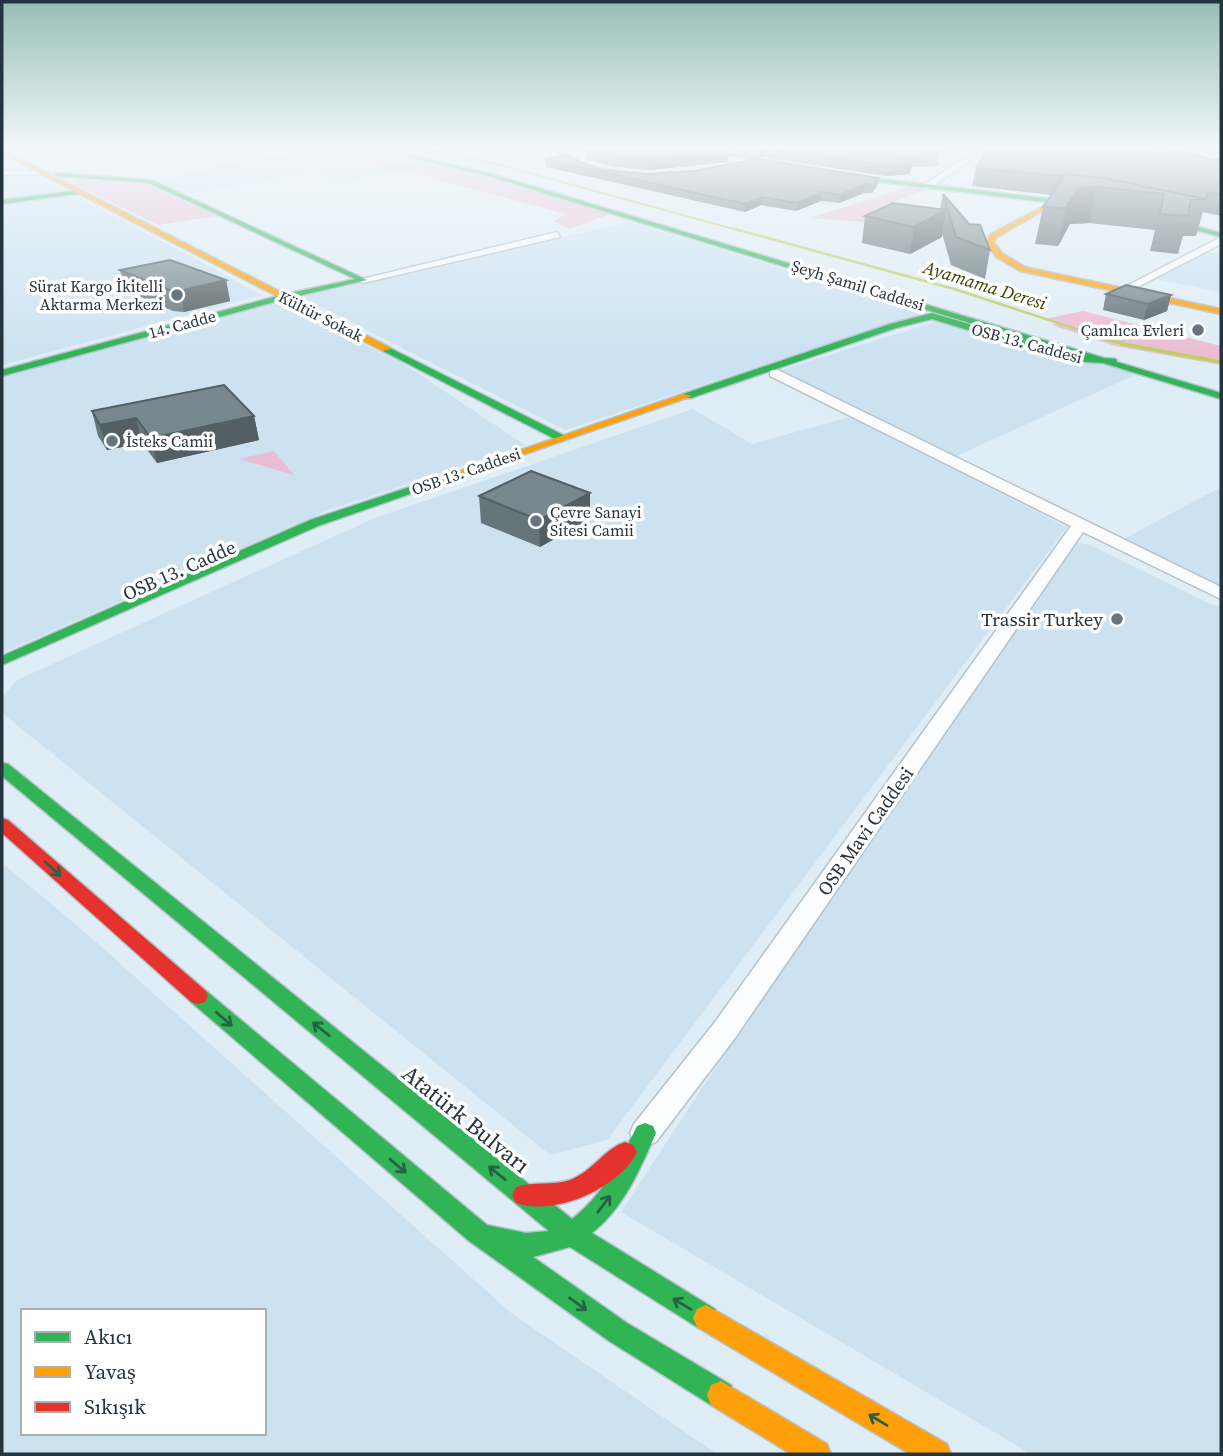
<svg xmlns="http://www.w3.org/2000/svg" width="1223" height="1456" font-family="'Source Serif 4',serif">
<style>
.built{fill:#cce2f1;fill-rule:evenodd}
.green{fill:#ebbdd5}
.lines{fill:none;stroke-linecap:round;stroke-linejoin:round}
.stream-far2{stroke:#bece60;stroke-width:2}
.stream-far1{stroke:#bece60;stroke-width:2.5}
.stream{stroke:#bece60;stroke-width:3.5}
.street-casing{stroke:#b4c2cb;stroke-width:3}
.fast-casing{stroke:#b4c2cb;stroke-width:3}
.slow-casing{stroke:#b4c2cb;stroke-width:3}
.jam-casing{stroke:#b4c2cb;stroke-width:3}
.street{fill:#fafcfe;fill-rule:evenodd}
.fast{fill:#30b455;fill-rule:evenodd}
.slow{fill:#ff9f0a;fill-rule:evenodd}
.jam{fill:#e5322d;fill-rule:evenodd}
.wall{fill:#66757a}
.shaded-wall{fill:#535f63}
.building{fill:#77888e;stroke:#535f63;stroke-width:2}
.oneway{stroke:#296147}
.poi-dot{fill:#66757f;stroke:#fff;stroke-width:2.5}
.labels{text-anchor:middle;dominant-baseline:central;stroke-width:7;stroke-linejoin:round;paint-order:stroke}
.far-street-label{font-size:16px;fill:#25353f;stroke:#fff}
.far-poi-label{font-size:16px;fill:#25353f;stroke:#fff;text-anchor:end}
.far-water-label{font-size:18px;font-style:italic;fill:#3c4305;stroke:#fff}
.street-label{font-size:19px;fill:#25353f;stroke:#fff}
.poi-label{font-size:19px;fill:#25353f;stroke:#fff;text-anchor:end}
.near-street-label{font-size:23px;fill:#25353f;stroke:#fff}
</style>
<rect width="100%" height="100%" fill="#dfedf6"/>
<path class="built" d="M 328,148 L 394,173 L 342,183 L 315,172 L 189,194 L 158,181 L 235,162 Z
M 2,175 L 35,176 L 63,192 L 2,202 Z
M 75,196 L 181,251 L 262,295 L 2,365 L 2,204 Z
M 630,222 L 925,312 L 565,430 L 301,297 Z
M 1205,251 L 1221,254 L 1221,292 L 1155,279 Z
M 272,301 L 401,362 L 525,445 L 326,511 L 2,653 L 2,374 Z
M 950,317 L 1137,374 L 952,458 L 778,371 Z
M 693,409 L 752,444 L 850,417 L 1067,527 L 607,1140 L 550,1155 L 2,713 L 2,697 L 17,680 L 375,518 Z
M 1221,487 L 1221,586 L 1120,541 Z
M 1080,543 L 1090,545 L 1212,605 L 1221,606 L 1221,1454 L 1031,1454 L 621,1212 L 768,987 L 1071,546 Z
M 2,863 L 87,934 L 511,1313 L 717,1454 L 2,1454 ZM 23,1311 L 264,1311 L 264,1433 L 23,1433 Z"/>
<path class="green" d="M 311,147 L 362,148 L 487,177 L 610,214 L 569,229 L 554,221 L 566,214 L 406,171 L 394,173 L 328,148 Z
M 81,180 L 146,184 L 216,216 L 158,225 L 69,182 Z
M 909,187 L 927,189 L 875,209 L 876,215 L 863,222 L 810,218 Z
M 1083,311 L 1221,346 L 1221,365 L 1115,346 L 1052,325 L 1056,323 L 1044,319 Z
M 274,451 L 294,475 L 239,459 Z"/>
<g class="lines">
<path class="stream-far2" d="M 416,147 L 496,164 L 741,231"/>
<path class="stream-far1" d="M 735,229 L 954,289 L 1098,336"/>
<path class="stream" d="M 1092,334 L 1123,344 L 1221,362"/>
<defs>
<path id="street" d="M 963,159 L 970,161 L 928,189 L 921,187 Z
M 2,171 L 46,172 L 50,174 L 2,175 Z
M 557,232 L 560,237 L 363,283 L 358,280 Z
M 1221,237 L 1221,244 L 1124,294 L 1115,292 Z
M 770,370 L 778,370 L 1221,587 L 1221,599 L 1083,532 L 735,1038 L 656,1142 L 645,1146 L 634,1142 L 630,1133 L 634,1124 L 715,1022 L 1071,526 L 770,376 Z"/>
<path id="fast" d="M 368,147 L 378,147 L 492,174 L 1104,358 L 1116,359 L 1117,362 L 1221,393 L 1221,399 L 1103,363 L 1070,361 L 932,319 L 896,328 L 691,398 L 683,398 L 683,394 L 890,324 L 932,313 L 1081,357 L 488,176 Z
M 548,147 C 561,147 576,160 588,165 C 608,172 631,170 648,176 C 621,186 569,165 548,147 Z
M 770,159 L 817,168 L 820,170 L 817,172 L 768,162 Z
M 55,173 L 152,180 L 367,280 L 285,299 L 2,376 L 2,370 L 281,295 L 355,279 L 149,183 L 57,176 Z
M 839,174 L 1086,203 L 1089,205 L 1086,207 L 837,177 Z
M 82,190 L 84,193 L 2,204 L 2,200 Z
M 1158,216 L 1221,233 L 1221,237 L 1156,219 Z
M 386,346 L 565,436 L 566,438 L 557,440 L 383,351 L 383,347 Z
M 443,476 L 449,479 L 447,481 L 318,526 L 2,665 L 2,656 L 310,520 Z
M 2,763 L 8,764 L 572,1219 C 603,1195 620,1161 637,1126 L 645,1123 L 653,1126 L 656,1133 C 640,1169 624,1208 592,1233 L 715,1309 L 719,1318 L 715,1327 L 706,1331 L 697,1327 L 570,1247 L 533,1257 L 627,1323 L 731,1385 L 735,1395 L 731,1405 L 721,1409 L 711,1405 L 609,1341 L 469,1241 L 191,1002 L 188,996 L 191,990 L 198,988 L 205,990 L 487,1225 L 526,1233 L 549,1231 L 2,776 Z"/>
<path id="slow" d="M 2,150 L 389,347 L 391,349 L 383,351 L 2,154 Z
M 1055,200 L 1060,201 L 997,237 L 994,242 L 1002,253 L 1025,267 L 1221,309 L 1221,314 L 1020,271 L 996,257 L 986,242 L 991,234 Z
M 683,394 L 692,396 L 447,481 L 437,479 Z
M 706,1305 L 947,1444 L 951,1454 L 910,1454 L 697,1327 L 693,1318 L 697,1309 Z
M 721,1381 L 827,1444 L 831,1454 L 791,1454 L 711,1405 L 707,1395 L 711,1385 Z"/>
<path id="jam" d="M 688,147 L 701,147 L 772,161 L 769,163 Z
M 2,818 L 8,820 L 205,990 L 208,996 L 205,1002 L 198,1004 L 191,1002 L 2,833 Z
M 625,1142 L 633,1145 L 637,1152 C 620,1188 553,1217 516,1203 L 512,1195 L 516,1187 C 533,1181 553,1186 570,1180 C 592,1172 604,1149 625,1142 Z"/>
</defs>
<use href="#street" class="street-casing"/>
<use href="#fast" class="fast-casing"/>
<use href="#slow" class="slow-casing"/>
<use href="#jam" class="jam-casing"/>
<use href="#street" class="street"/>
<use href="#fast" class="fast"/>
<use href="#slow" class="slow"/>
<use href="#jam" class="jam"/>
</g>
<path class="wall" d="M 640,147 L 953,147 L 937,154 L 939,155 L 938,166 L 911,167 L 910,174 L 886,176 L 763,157 L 758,159 L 719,148 L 728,162 L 650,170 L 614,167 L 586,159 L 586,149 L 607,153 Z
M 1157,153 L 1212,160 L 1221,159 L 1221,216 L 1203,212 L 1196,236 L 1183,236 L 1178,254 L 1150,251 L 1155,230 L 1089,223 L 1070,224 L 1058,246 L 1035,244 L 1043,207 L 1051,195 L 972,186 L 976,168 Z
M 545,159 L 602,170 L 648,174 L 878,178 L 877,186 L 872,193 L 864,193 L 839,203 L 821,201 L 796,211 L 761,205 L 745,212 L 546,167 Z
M 943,194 L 990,250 L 985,279 L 951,265 L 942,233 L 942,237 L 910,254 L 862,243 L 865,216 L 940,210 Z
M 120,270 L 226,280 L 230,301 L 184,312 L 173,311 L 125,290 Z
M 1106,294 L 1171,295 L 1167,311 L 1144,320 L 1103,310 Z
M 92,411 L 254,416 L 259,440 L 157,463 L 142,443 L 107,450 L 98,436 Z
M 590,493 L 590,519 L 540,547 L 481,523 L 479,496 Z"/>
<path class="shaded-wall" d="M 764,147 L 763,157 L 758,159 L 759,149 Z
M 930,147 L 953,147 L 932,156 L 927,148 Z
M 728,151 L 728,162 L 650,170 L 650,160 Z
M 912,164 L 910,174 L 886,176 L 887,166 Z
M 878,178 L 877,186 L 872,193 L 873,185 Z
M 865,184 L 864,193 L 839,203 L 840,195 Z
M 1097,187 L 1089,223 L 1070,224 L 1058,246 L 1066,208 L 1078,188 Z
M 822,192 L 821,201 L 796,211 L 797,203 Z
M 762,197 L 761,205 L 745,212 L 745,204 Z
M 946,210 L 942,237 L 910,254 L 914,227 Z
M 226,280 L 230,301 L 184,312 L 180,291 Z
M 1171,295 L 1167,311 L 1144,320 L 1148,304 Z
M 254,416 L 259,440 L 157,463 L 151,438 Z
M 136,418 L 142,443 L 107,450 L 100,425 Z
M 590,493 L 590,519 L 540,547 L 539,520 Z"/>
<path class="building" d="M 640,147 L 715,147 L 728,151 L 650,160 L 614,157 L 586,149 L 607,153 Z
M 751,147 L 930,147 L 927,148 L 939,155 L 896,157 L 912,164 L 887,166 L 764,147 L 759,149 Z
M 989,147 L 1131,147 L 1157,153 L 1183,151 L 1212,160 L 1221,159 L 1221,195 L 1208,192 L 1206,199 L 1104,178 L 1066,174 L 1062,176 L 976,168 Z
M 564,156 L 602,170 L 648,174 L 693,171 L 755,159 L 878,178 L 873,185 L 865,184 L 840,195 L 822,192 L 797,203 L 762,197 L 745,204 L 545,159 Z
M 1066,174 L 1104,178 L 1206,199 L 1191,200 L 1188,216 L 1160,214 L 1164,194 L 1097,187 L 1078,188 L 1066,208 L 1043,207 L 1063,178 L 1060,177 Z
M 943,194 L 969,224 L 980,225 L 990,250 L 956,237 Z
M 893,203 L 946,210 L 914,227 L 865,216 Z
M 170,260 L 226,280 L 180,291 L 169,290 L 120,270 Z
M 1126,285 L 1171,295 L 1148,304 L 1106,294 Z
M 224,385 L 254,416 L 151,438 L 136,418 L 100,425 L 92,411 Z
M 531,471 L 590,493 L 539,520 L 479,496 Z"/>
<defs><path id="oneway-shaft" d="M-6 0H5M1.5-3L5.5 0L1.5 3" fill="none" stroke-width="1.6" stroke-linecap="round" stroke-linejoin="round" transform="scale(1.75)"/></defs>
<g class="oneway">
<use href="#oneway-shaft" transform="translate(53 869) rotate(42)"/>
<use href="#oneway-shaft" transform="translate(224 1019) rotate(41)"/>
<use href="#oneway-shaft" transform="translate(321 1029) rotate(-141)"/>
<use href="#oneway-shaft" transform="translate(398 1166) rotate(40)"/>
<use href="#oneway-shaft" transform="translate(497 1173) rotate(-141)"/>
<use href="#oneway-shaft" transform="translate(604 1204) rotate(-53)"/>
<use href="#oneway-shaft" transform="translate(578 1304) rotate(36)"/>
<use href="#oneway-shaft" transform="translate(682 1304) rotate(-149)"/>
<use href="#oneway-shaft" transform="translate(878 1420) rotate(-149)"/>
</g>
<linearGradient id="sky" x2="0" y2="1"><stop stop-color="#97beb2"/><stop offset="0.42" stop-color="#f1f7fb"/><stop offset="1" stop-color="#f1f7fb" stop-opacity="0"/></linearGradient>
<rect width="1223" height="351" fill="url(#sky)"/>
<g class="poi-dot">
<circle cx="177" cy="295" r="7"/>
<circle cx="1198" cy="330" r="7"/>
<circle cx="112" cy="441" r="7"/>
<circle cx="536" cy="521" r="7"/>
<circle cx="1117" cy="619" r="7"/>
</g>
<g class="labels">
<g class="far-street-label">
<text transform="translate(858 285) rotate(17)">Şeyh Şamil Caddesi</text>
<text transform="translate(321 316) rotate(27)">Kültür Sokak</text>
<text transform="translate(182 324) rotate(-15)">14. Cadde</text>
<text transform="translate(1027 343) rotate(15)">OSB 13. Caddesi</text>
<text transform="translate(466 471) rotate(-19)">OSB 13. Caddesi</text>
</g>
<g class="far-poi-label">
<text x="163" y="286">Sürat Kargo İkitelli<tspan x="163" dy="18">Aktarma Merkezi</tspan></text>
<text x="1184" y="330">Çamlıca Evleri</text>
<text x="126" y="441" text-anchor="start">İsteks Camii</text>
<text x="550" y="512" text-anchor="start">Çevre Sanayi<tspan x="550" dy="18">Sitesi Camii</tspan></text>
</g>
<g class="far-water-label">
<text transform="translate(985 285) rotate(17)">Ayamama Deresi</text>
</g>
<g class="street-label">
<text transform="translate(179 570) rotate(-24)">OSB 13. Cadde</text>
<text transform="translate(865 831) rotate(-55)">OSB Mavi Caddesi</text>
</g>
<g class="poi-label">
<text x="1103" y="619">Trassir Turkey</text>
</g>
<g class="near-street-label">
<text transform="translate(466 1119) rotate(39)">Atatürk Bulvarı</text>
</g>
</g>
<rect width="1223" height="1456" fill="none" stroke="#25353f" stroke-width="7"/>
<rect x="21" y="1309" width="245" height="126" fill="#ffffff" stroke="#a8aeb2" stroke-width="2"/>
<rect x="35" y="1332" width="35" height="10" fill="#30b455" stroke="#a8aeb2" stroke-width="2"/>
<text x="84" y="1344" font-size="21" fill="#25353f">Akıcı</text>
<rect x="35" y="1367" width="35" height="10" fill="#ff9f0a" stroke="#a8aeb2" stroke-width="2"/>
<text x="84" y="1379" font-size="21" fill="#25353f">Yavaş</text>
<rect x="35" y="1402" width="35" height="10" fill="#e5322d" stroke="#a8aeb2" stroke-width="2"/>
<text x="84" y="1414" font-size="21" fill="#25353f">Sıkışık</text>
</svg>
